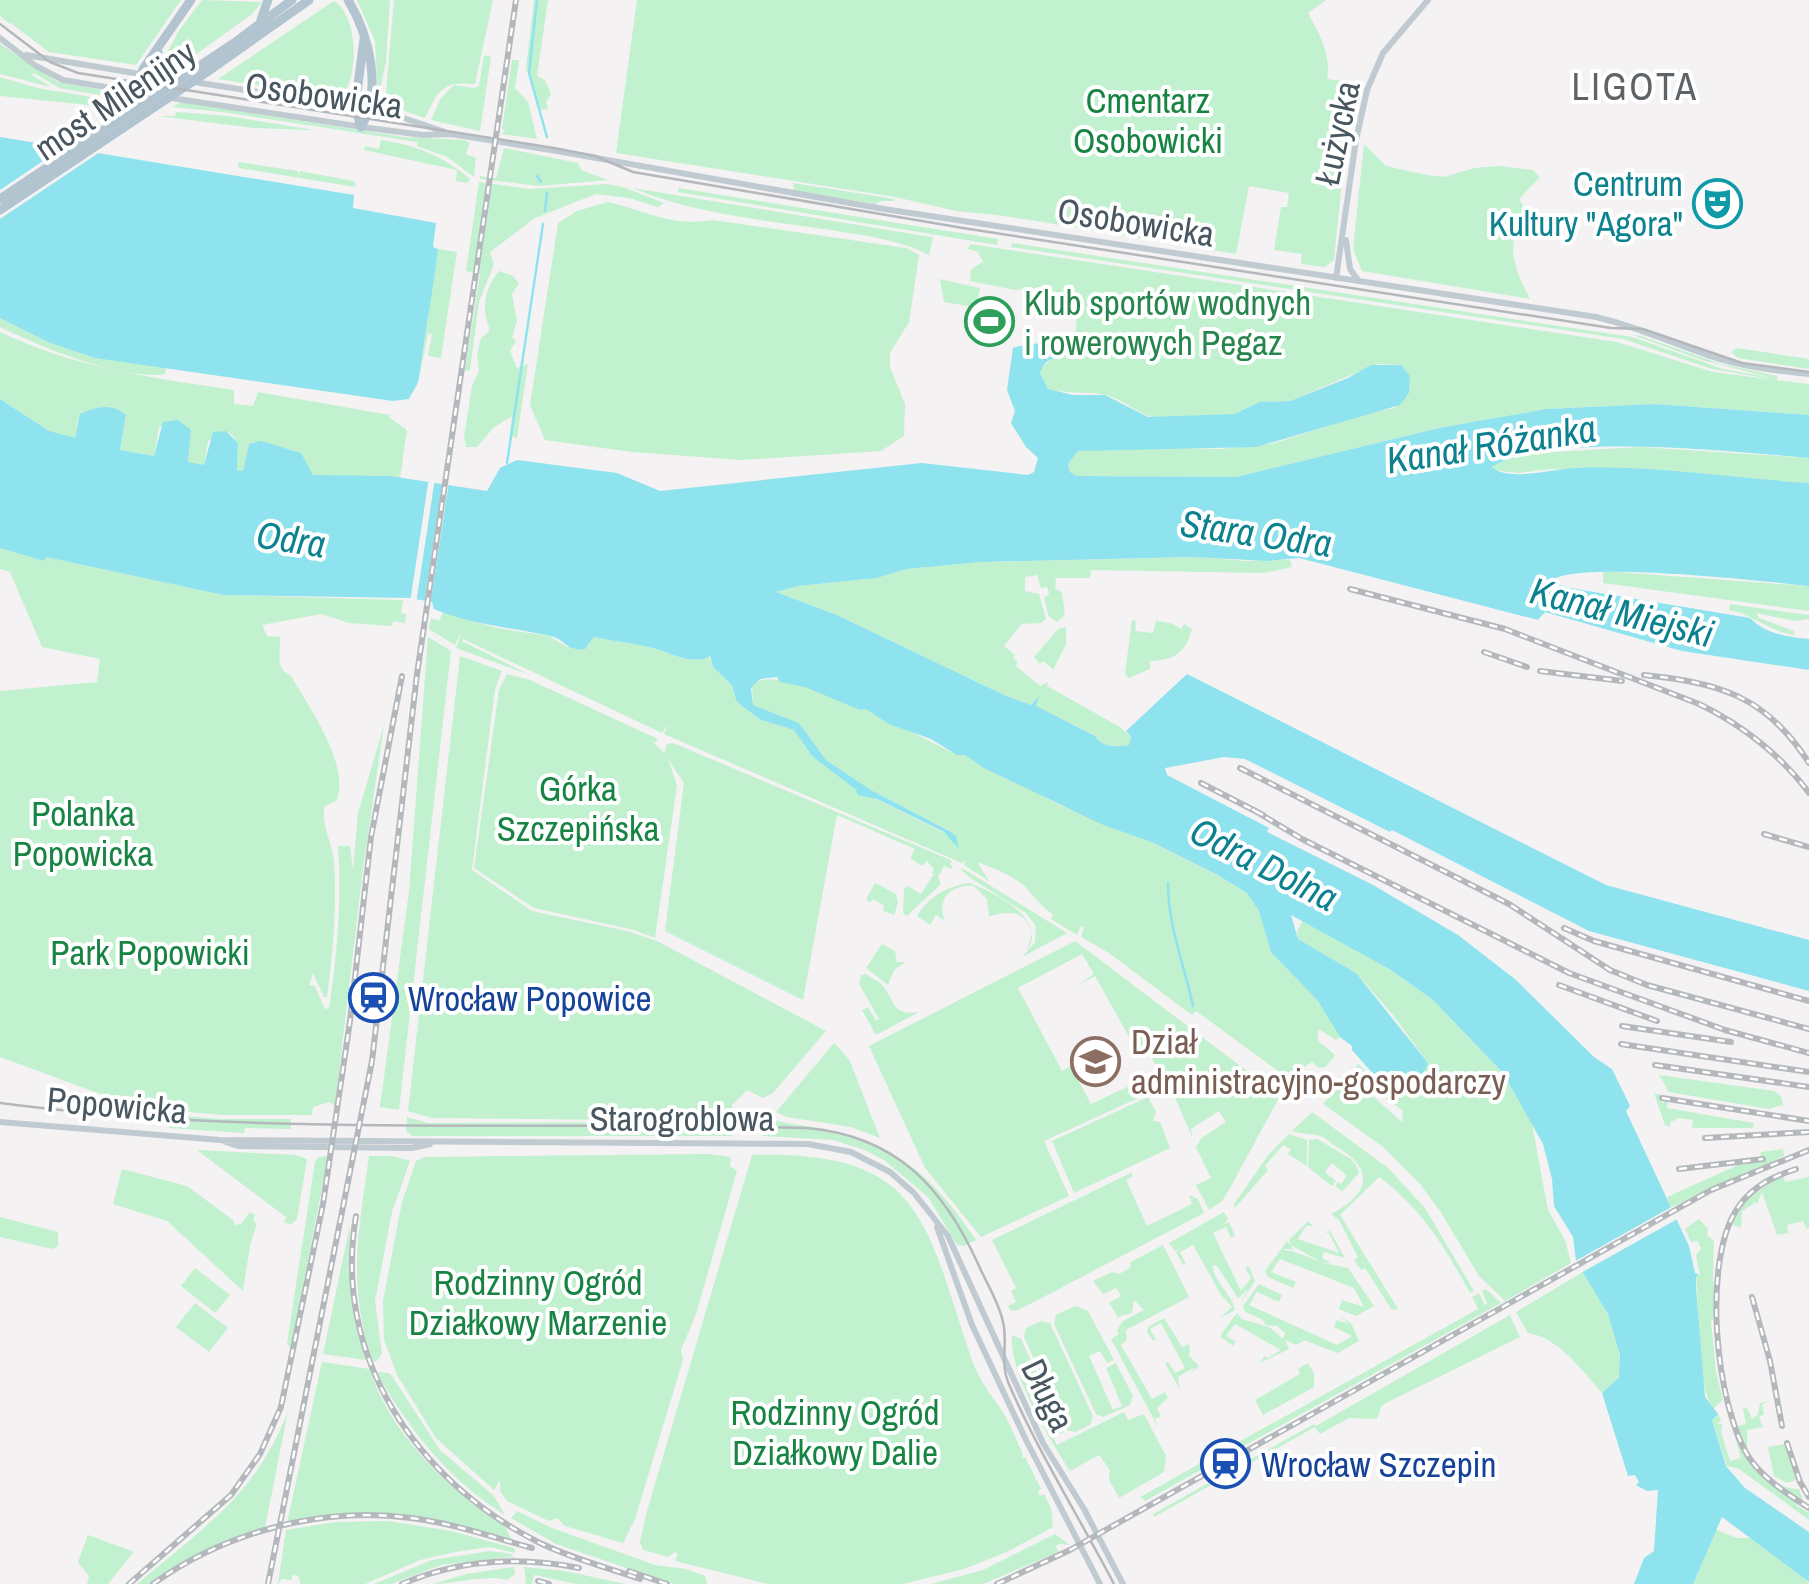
<svg xmlns="http://www.w3.org/2000/svg" width="1809" height="1584" font-family="'Archivo Narrow',sans-serif">
<style>
.green{fill:#c2f1d0}
.water{fill:#8fe3ee}
.pier{fill:#f4f2f2}
.lines{fill:none;stroke-linecap:round;stroke-linejoin:round}
.stream{stroke:#8fe3ee;stroke-width:2.5}
.tertiary{stroke:#c0cbd1;stroke-width:6}
.primary{stroke:#b2c4d0;stroke-width:9}
.tram{stroke:#b4b8bc;stroke-width:2.5}
.rail-casing{stroke:#b4b8bc;stroke-width:6}
.rail{stroke:#fff;stroke-width:2.5;stroke-dasharray:8;stroke-linecap:butt}
.labels{text-anchor:middle;dominant-baseline:central;stroke-width:8;stroke-linejoin:round;paint-order:stroke}
.street-label{font-size:35px;fill:#495760;stroke:#fff}
.park-label{font-size:35px;fill:#178443;stroke:#fff}
.culture-label{font-size:35px;fill:#0d838f;stroke:#fff;text-anchor:end}
.leisure-label{font-size:35px;fill:#27864d;stroke:#fff;text-anchor:start}
.transit-label{font-size:35px;fill:#164399;stroke:#fff;text-anchor:start}
.education-label{font-size:35px;fill:#785e54;stroke:#fff;text-anchor:start}
.neighbourhood-label{font-size:38px;letter-spacing:2.5px;fill:#5e6367;stroke:#fff}
.water-label{font-size:38px;font-style:italic;fill:#0c8291;stroke:#fff}
</style>
<rect width="100%" height="100%" fill="#f4f2f2"/>
<path class="green" d="M 0,0 L 181,0 L 136,65 L 49,52 L 12,24 L 14,21 L 10,24 L 0,16 Z
M 202,0 L 262,2 L 252,14 L 173,71 L 167,70 L 164,58 L 180,29 Z
M 357,0 L 390,0 L 386,62 L 378,98 L 375,41 Z
M 394,0 L 493,0 L 475,84 C 443,81 439,89 425,118 L 385,104 Z
M 534,0 L 548,0 L 537,76 L 545,80 L 551,94 L 546,102 L 548,109 L 541,110 L 526,68 Z
M 637,0 L 1326,0 L 1308,13 C 1319,33 1332,56 1327,79 L 1358,83 L 1356,97 L 1349,103 L 1339,101 L 1337,109 L 1353,114 L 1346,142 L 1334,260 L 1325,267 L 1301,264 L 1302,254 L 1274,250 L 1281,207 L 1287,207 L 1289,193 L 1249,186 L 1236,254 L 1005,216 L 956,211 L 895,197 L 616,153 Z
M 334,1 C 358,16 359,73 343,95 L 334,97 L 218,79 Z
M 0,44 L 58,82 L 135,96 L 129,100 L 59,88 L 34,73 L 32,75 L 51,87 L 0,74 Z
M 484,55 L 491,57 L 480,131 L 431,120 L 441,98 L 454,85 L 474,88 L 479,86 Z
M 512,60 L 519,60 L 515,88 L 528,102 L 537,139 L 502,134 L 505,130 L 502,129 Z
M 0,77 L 37,88 L 109,100 L 108,106 L 118,108 L 0,96 Z
M 181,102 L 404,137 L 464,140 L 470,143 L 466,154 L 476,158 L 474,177 L 447,157 L 417,146 L 417,142 L 230,113 L 173,107 Z
M 176,112 L 228,116 L 314,130 L 254,128 L 158,116 L 175,116 Z
M 381,140 C 416,145 443,156 470,179 L 468,183 L 456,181 L 457,170 L 364,150 L 365,146 L 379,149 Z
M 1364,144 L 1386,166 L 1426,175 L 1444,177 L 1474,168 L 1499,166 L 1533,170 L 1540,177 L 1519,199 L 1525,209 L 1522,214 L 1528,214 C 1502,241 1515,270 1530,299 L 1362,271 L 1353,249 Z
M 504,148 L 578,163 L 581,170 L 608,180 L 539,186 L 480,179 L 480,176 L 496,178 Z
M 238,162 L 298,171 L 298,176 L 300,171 L 354,181 L 356,187 L 239,168 Z
M 479,182 L 531,189 L 607,184 L 623,187 L 664,203 L 658,207 L 629,198 L 596,194 L 535,218 L 490,252 L 494,264 L 479,302 L 470,370 L 465,371 L 480,274 L 466,271 Z
M 793,183 L 895,199 L 894,201 L 880,201 L 876,204 L 794,191 Z
M 633,188 L 931,237 L 933,237 L 929,255 C 898,239 865,236 831,230 C 770,221 689,213 633,188 Z
M 678,188 L 998,239 L 997,245 L 678,192 Z
M 608,202 C 647,211 671,227 713,220 L 906,248 L 919,255 L 909,322 L 890,353 L 890,367 L 905,404 L 904,436 L 881,451 L 741,460 L 632,452 L 545,440 L 530,405 L 558,223 L 577,211 Z
M 1012,243 L 1632,337 L 1723,369 L 1773,378 L 1702,360 L 1633,335 L 1641,336 L 1721,364 L 1778,376 L 1777,380 L 1712,369 L 1623,339 L 1011,247 Z
M 970,244 L 1617,342 L 1713,372 L 1809,384 L 1809,415 L 1655,404 L 1546,409 L 1439,428 L 1236,477 L 1077,476 L 1070,472 L 1068,464 L 1078,451 L 1138,447 L 1221,449 L 1275,443 L 1362,415 L 1395,408 L 1409,393 L 1410,376 L 1401,365 L 1377,364 L 1290,401 L 1259,402 L 1235,414 L 1158,418 C 1139,416 1124,399 1105,395 C 1087,391 1067,394 1048,389 L 1040,373 C 1045,359 1062,358 1062,342 L 1076,330 L 1077,310 L 1055,301 L 1056,293 L 1044,287 L 1015,290 L 970,281 L 971,269 L 983,262 L 978,252 L 968,249 Z
M 438,249 L 457,252 L 441,358 L 428,356 L 432,334 L 428,333 L 420,374 L 418,375 Z
M 499,271 L 513,276 L 519,283 L 512,294 L 517,321 L 512,337 L 516,341 L 510,351 L 517,368 L 528,364 L 517,438 L 510,436 L 512,416 L 493,428 L 477,447 L 466,447 L 464,437 L 472,386 L 479,371 L 477,355 L 481,338 L 490,330 C 481,309 484,289 499,271 Z
M 940,279 L 980,288 L 974,316 L 969,315 L 968,306 L 944,302 Z
M 0,318 L 50,343 L 95,358 L 166,366 L 165,374 C 122,381 41,347 0,327 Z
M 0,332 C 75,368 153,378 234,390 L 234,404 L 253,406 L 258,392 L 390,415 L 390,418 L 407,430 L 400,478 L 313,475 L 291,449 C 275,450 265,440 249,444 L 243,472 L 236,470 C 238,455 242,439 226,431 L 208,441 L 204,466 L 188,463 L 191,430 L 159,427 L 154,456 L 120,450 L 126,415 C 109,400 95,409 78,420 L 75,439 L 52,433 L 0,399 Z
M 1737,348 L 1809,359 L 1809,369 L 1738,358 L 1731,352 Z
M 1640,447 L 1809,458 L 1809,483 L 1551,469 L 1518,473 L 1492,470 L 1496,463 L 1521,454 Z
M 0,548 L 44,561 L 46,557 L 223,595 L 403,600 L 401,613 L 406,614 L 405,623 L 393,621 L 392,626 L 349,623 L 321,614 L 262,625 L 267,636 L 280,637 C 281,654 274,668 291,676 C 310,709 349,762 337,800 L 324,807 C 322,827 332,843 334,861 C 337,907 333,952 327,997 L 324,997 L 313,973 L 309,985 L 315,986 L 325,1009 L 329,1008 C 337,955 342,900 338,846 L 350,846 L 353,870 L 358,813 L 384,725 L 363,869 L 335,1106 L 329,1102 L 313,1107 L 312,1115 L 224,1115 L 103,1105 L 111,1098 L 0,1057 L 0,691 L 97,682 L 100,659 L 42,647 L 10,572 L 0,569 Z
M 1200,557 L 1245,561 L 1290,560 L 1292,567 L 1264,573 L 1091,570 L 1090,578 L 1056,578 L 1055,589 L 1062,592 L 1065,615 L 1057,622 L 1049,617 L 1044,598 L 1049,594 L 1047,587 L 1041,588 L 1037,575 L 1025,577 L 1025,591 L 1039,594 L 1046,619 L 1041,623 L 1022,624 L 1004,646 L 1015,655 L 1013,658 L 1018,662 L 1016,666 L 1040,686 L 1048,682 L 1047,686 L 1120,727 L 1131,737 L 1129,745 C 1116,747 1103,747 1095,736 L 1035,706 L 1038,697 L 1031,705 L 1004,695 L 837,615 L 776,592 L 798,586 L 877,578 L 907,569 L 981,562 Z
M 1603,571 L 1809,586 L 1809,611 L 1603,583 Z
M 1730,604 L 1809,615 L 1809,619 L 1795,621 L 1756,613 L 1759,618 L 1794,631 L 1794,635 C 1769,631 1752,614 1729,610 Z
M 443,612 L 497,628 L 549,636 L 567,647 L 588,646 L 594,637 C 612,641 631,643 649,647 C 667,651 691,667 709,656 L 713,667 L 732,685 L 736,700 L 742,706 L 761,720 L 794,730 L 812,756 L 872,797 L 950,836 L 958,849 L 951,832 L 871,790 L 826,760 L 806,733 L 782,716 L 753,705 L 752,685 C 775,666 833,700 860,710 L 866,709 L 951,752 L 965,755 L 1058,804 L 1154,843 L 1216,874 L 1247,893 L 1253,898 L 1279,960 L 1318,1001 L 1339,1033 L 1340,1037 L 1336,1040 L 1319,1029 C 1313,1046 1329,1045 1335,1056 L 1325,1067 L 1319,1068 L 1312,1062 L 1301,1069 L 1292,1081 L 1196,1011 L 1192,1015 L 1109,953 L 1081,937 L 1084,927 L 1081,926 L 1077,935 L 1051,919 L 1053,915 C 1043,907 1037,900 1029,891 C 1016,876 995,869 977,862 L 989,881 L 964,865 L 965,859 L 962,863 L 664,734 L 668,724 L 662,733 L 463,639 L 462,641 L 530,675 L 456,648 L 463,629 L 455,645 L 429,629 L 431,618 L 439,621 Z
M 1132,620 L 1136,621 L 1135,631 L 1153,633 L 1156,621 L 1171,623 L 1181,629 L 1184,624 L 1192,629 C 1185,654 1174,660 1150,661 L 1150,669 L 1129,678 L 1125,674 Z
M 1066,627 L 1066,644 L 1051,674 L 1053,669 L 1043,661 L 1040,664 L 1034,657 L 1058,629 Z
M 428,637 L 451,651 L 399,1110 L 380,1107 L 409,891 Z
M 460,656 L 502,671 L 495,689 L 472,870 L 532,911 L 627,931 L 657,941 L 826,1031 L 773,1093 L 763,1098 L 747,1090 L 732,1105 L 734,1117 L 639,1117 L 619,1120 L 432,1118 L 408,1111 Z
M 507,674 L 530,680 L 658,739 L 654,743 L 664,753 L 667,744 L 673,743 L 946,858 L 952,861 L 950,864 L 953,867 L 952,869 L 944,866 L 938,877 L 941,884 L 907,916 L 903,913 L 904,889 L 908,886 L 921,894 L 933,875 L 936,876 L 932,873 L 934,869 L 927,861 L 922,866 L 910,858 L 915,849 L 837,815 L 803,1000 L 665,931 L 684,783 L 668,759 L 677,785 L 655,938 L 634,930 L 534,908 L 474,868 L 499,690 Z
M 962,868 L 1067,933 L 1022,957 L 1035,942 L 1036,926 L 1026,913 L 969,877 L 961,870 Z
M 875,883 L 896,894 L 898,903 L 894,915 L 883,911 L 884,906 L 873,899 L 870,903 L 866,899 Z
M 969,883 C 994,892 1049,919 1027,950 L 1032,933 C 1025,908 1007,912 989,916 L 987,899 L 974,886 C 952,884 936,898 945,921 L 936,915 L 930,925 L 917,916 C 930,896 946,887 969,883 Z
M 1303,920 L 1391,970 L 1433,1000 L 1503,1073 L 1532,1124 L 1548,1210 L 1565,1240 L 1571,1263 L 1505,1301 L 1479,1276 L 1440,1211 L 1420,1184 L 1383,1147 L 1323,1104 L 1345,1079 L 1357,1082 L 1403,1123 L 1402,1110 L 1352,1073 L 1358,1064 L 1392,1095 L 1428,1063 L 1393,1015 L 1356,973 L 1298,939 L 1297,931 Z
M 1075,941 L 1280,1096 L 1230,1188 L 1222,1201 L 1209,1210 L 1196,1185 L 1211,1178 L 1196,1147 L 1201,1138 L 1226,1122 L 1219,1111 L 1191,1129 L 1192,1137 L 1177,1102 L 1144,1045 L 1136,1049 L 1095,976 L 1078,985 L 1094,974 L 1082,954 L 1018,988 L 1062,1071 L 1071,1066 L 1091,1104 L 1140,1081 L 1147,1094 L 1044,1141 L 1069,1196 L 981,1237 L 925,1168 L 869,1046 Z
M 882,944 L 895,951 L 897,962 L 906,962 L 894,970 L 888,985 L 866,968 Z
M 866,974 C 871,978 877,980 881,984 C 896,999 889,1016 919,1012 L 876,1035 L 862,1010 L 868,1007 L 876,1020 L 879,1019 L 859,984 L 861,975 Z
M 834,1043 L 849,1059 L 880,1138 L 851,1127 L 787,1117 L 776,1112 Z
M 1659,1075 L 1774,1091 L 1781,1096 L 1783,1105 L 1769,1109 L 1669,1092 Z
M 1654,1093 L 1662,1095 L 1662,1103 L 1668,1100 L 1667,1108 L 1754,1123 L 1753,1128 L 1692,1128 L 1693,1120 L 1679,1118 L 1671,1122 L 1670,1127 L 1665,1125 Z
M 1148,1097 L 1156,1112 L 1153,1121 L 1160,1122 L 1170,1148 L 1074,1193 L 1052,1141 Z
M 1312,1112 L 1388,1168 L 1425,1208 L 1474,1291 L 1470,1293 C 1446,1249 1421,1207 1379,1177 L 1340,1215 L 1398,1309 L 1392,1310 L 1365,1268 L 1361,1270 L 1354,1260 L 1358,1257 L 1339,1220 L 1331,1214 C 1371,1194 1375,1168 1335,1146 C 1331,1144 1327,1139 1323,1137 C 1313,1133 1302,1135 1292,1131 Z
M 171,1115 L 221,1119 L 291,1119 L 291,1129 L 245,1128 L 244,1133 L 169,1128 Z
M 407,1117 L 428,1123 L 732,1122 L 733,1136 L 412,1136 L 406,1131 Z
M 763,1118 C 773,1119 783,1123 793,1124 C 884,1136 925,1164 976,1240 L 964,1246 L 957,1245 L 928,1197 L 885,1161 L 865,1150 L 833,1140 L 764,1136 L 760,1133 Z
M 1289,1134 L 1307,1140 L 1307,1166 L 1288,1154 L 1291,1149 L 1283,1145 L 1265,1166 L 1268,1170 L 1235,1208 L 1234,1204 L 1269,1154 Z
M 1317,1139 L 1351,1159 L 1354,1162 L 1350,1164 L 1355,1163 L 1359,1173 L 1342,1192 L 1335,1186 L 1338,1182 L 1341,1184 L 1347,1176 L 1332,1163 L 1325,1172 L 1336,1181 L 1332,1186 L 1308,1167 L 1309,1140 Z
M 1783,1149 L 1784,1156 L 1671,1208 L 1667,1197 L 1736,1166 L 1736,1159 L 1760,1157 L 1761,1152 Z
M 197,1150 L 296,1155 L 307,1159 L 297,1219 L 291,1224 L 284,1223 L 286,1217 Z
M 709,1154 L 731,1157 L 730,1166 L 737,1171 L 696,1314 L 681,1350 L 683,1360 L 635,1519 L 623,1543 L 565,1526 L 557,1518 L 549,1521 L 507,1501 L 500,1491 L 500,1480 L 494,1490 L 436,1438 L 397,1375 L 384,1340 L 383,1301 L 402,1202 L 416,1161 L 425,1157 Z
M 752,1155 C 925,1150 925,1223 972,1360 C 979,1380 991,1395 1003,1412 C 1011,1425 1016,1440 1023,1454 L 1021,1458 L 1025,1457 L 1041,1489 L 1038,1492 L 1040,1496 L 1044,1494 L 1051,1508 L 1053,1527 L 1007,1552 L 964,1569 L 903,1584 L 768,1584 L 675,1561 L 678,1554 L 675,1552 L 668,1557 L 643,1550 L 640,1542 L 647,1511 Z
M 328,1156 L 291,1349 L 287,1343 L 315,1162 L 318,1157 Z
M 369,1156 L 393,1156 L 410,1161 L 392,1212 L 375,1301 L 382,1354 L 376,1362 L 371,1360 C 348,1279 358,1236 369,1156 Z
M 122,1169 L 187,1186 L 233,1220 L 235,1225 L 241,1224 L 250,1212 L 255,1215 L 253,1221 L 257,1223 L 250,1246 L 243,1291 L 167,1221 L 113,1204 Z
M 1131,1173 L 1133,1176 L 1126,1180 L 1147,1226 L 1192,1204 L 1189,1195 L 1198,1199 L 1204,1213 L 1032,1303 L 1015,1311 L 1010,1310 L 1008,1306 L 1016,1302 L 1011,1291 L 1016,1288 L 992,1240 Z
M 1783,1175 L 1785,1182 L 1809,1177 L 1809,1228 L 1806,1229 L 1803,1221 L 1787,1225 L 1788,1233 L 1777,1235 L 1762,1192 L 1757,1204 L 1753,1201 L 1754,1204 L 1742,1211 L 1741,1228 L 1731,1224 L 1746,1199 Z
M 1224,1212 L 1228,1219 L 1223,1225 L 1229,1222 L 1235,1236 L 1231,1238 L 1226,1227 L 1213,1233 L 1241,1291 L 1251,1278 L 1245,1268 L 1249,1266 L 1255,1281 L 1241,1302 L 1248,1289 L 1238,1298 L 1217,1266 L 1213,1265 C 1213,1282 1232,1293 1235,1310 L 1220,1318 L 1232,1307 L 1221,1295 L 1193,1245 L 1180,1252 L 1186,1264 L 1183,1265 L 1176,1252 L 1183,1247 L 1175,1251 L 1169,1243 Z
M 0,1217 L 58,1232 L 58,1246 L 52,1249 L 0,1237 Z
M 1699,1219 L 1708,1229 L 1707,1236 L 1714,1240 L 1713,1279 L 1717,1317 L 1711,1321 L 1716,1372 L 1723,1400 L 1713,1409 C 1697,1385 1699,1307 1696,1276 L 1700,1275 L 1696,1255 L 1701,1249 L 1698,1241 L 1691,1242 L 1685,1229 Z
M 1308,1221 L 1313,1226 L 1306,1226 L 1298,1239 L 1339,1253 L 1329,1233 L 1324,1232 L 1330,1231 L 1345,1258 L 1324,1252 L 1322,1258 L 1332,1263 L 1319,1262 L 1348,1268 L 1374,1306 L 1356,1316 L 1339,1309 L 1342,1300 L 1364,1307 L 1354,1288 L 1280,1259 L 1271,1272 L 1296,1282 L 1293,1288 L 1268,1277 L 1265,1271 L 1287,1241 L 1294,1249 L 1284,1249 L 1283,1250 C 1298,1251 1308,1258 1319,1261 L 1291,1245 L 1289,1240 Z
M 350,1225 C 348,1273 351,1315 366,1360 L 323,1354 Z
M 1163,1245 L 1189,1297 L 1126,1330 L 1127,1340 L 1121,1345 L 1152,1399 L 1165,1392 L 1168,1398 L 1157,1408 L 1161,1416 L 1155,1419 L 1158,1427 L 1111,1339 L 1119,1334 L 1117,1330 L 1123,1321 L 1144,1310 L 1134,1300 L 1132,1313 L 1118,1317 L 1109,1303 L 1121,1296 L 1116,1288 L 1103,1294 L 1093,1281 L 1112,1272 L 1119,1274 L 1130,1268 L 1131,1262 Z
M 195,1268 L 230,1295 L 215,1313 L 181,1286 Z
M 1583,1272 C 1603,1301 1625,1340 1619,1376 L 1602,1393 C 1582,1370 1559,1338 1528,1333 L 1516,1312 Z
M 1259,1284 L 1282,1295 L 1279,1302 L 1257,1292 L 1249,1305 L 1337,1345 L 1352,1336 L 1334,1327 L 1337,1320 L 1349,1324 L 1339,1316 L 1351,1323 L 1359,1341 L 1338,1353 L 1298,1338 L 1304,1341 L 1296,1345 L 1285,1340 L 1289,1349 L 1260,1363 L 1264,1356 L 1268,1358 L 1281,1350 L 1235,1324 L 1226,1336 L 1236,1342 L 1233,1346 L 1220,1336 L 1237,1313 L 1242,1319 L 1269,1327 L 1283,1339 L 1285,1333 L 1277,1326 L 1266,1325 L 1262,1319 L 1245,1312 L 1243,1306 Z
M 1486,1289 L 1501,1303 L 1145,1501 L 1140,1497 L 1478,1309 L 1472,1297 L 1479,1293 L 1485,1305 L 1487,1304 L 1482,1291 Z
M 195,1303 L 228,1328 L 209,1352 L 176,1327 Z
M 1075,1306 L 1088,1311 L 1114,1360 L 1107,1363 L 1100,1351 L 1089,1356 L 1113,1410 L 1122,1406 L 1106,1368 L 1116,1363 L 1133,1396 L 1130,1405 L 1103,1417 L 1096,1414 L 1054,1324 L 1056,1315 Z
M 1510,1315 L 1520,1337 L 1382,1405 L 1377,1419 L 1349,1418 L 1320,1434 L 1315,1427 L 1154,1517 L 1153,1514 L 1314,1424 L 1316,1426 Z
M 1164,1318 L 1182,1347 L 1188,1344 L 1190,1347 L 1189,1356 L 1199,1366 L 1190,1374 L 1195,1367 L 1178,1377 L 1180,1390 L 1165,1363 L 1168,1362 L 1175,1373 L 1185,1368 L 1161,1323 L 1150,1329 L 1156,1339 L 1153,1341 L 1147,1332 L 1148,1327 Z
M 1042,1321 L 1050,1323 L 1093,1416 L 1090,1425 L 1075,1432 L 1067,1430 L 1024,1337 L 1026,1328 Z
M 1012,1335 L 1021,1339 L 1064,1432 L 1053,1437 L 1057,1445 L 1124,1412 L 1128,1420 L 1144,1414 L 1166,1456 L 1164,1472 L 1119,1498 L 1109,1480 L 1110,1470 L 1099,1455 L 1070,1471 C 1050,1439 1009,1374 1012,1335 Z
M 322,1362 L 370,1369 C 383,1415 420,1458 455,1489 C 473,1505 504,1516 511,1539 C 435,1519 366,1506 287,1523 Z
M 1308,1363 L 1314,1373 L 1314,1387 L 1263,1415 L 1255,1400 L 1300,1374 L 1298,1369 Z
M 376,1372 L 389,1373 L 392,1376 L 440,1450 L 494,1496 L 505,1515 C 447,1479 410,1430 376,1372 Z
M 1772,1400 L 1762,1404 L 1764,1414 L 1759,1417 L 1763,1427 L 1747,1430 C 1748,1438 1746,1446 1748,1453 C 1754,1471 1780,1490 1799,1489 L 1803,1500 L 1796,1505 L 1809,1513 L 1809,1520 L 1739,1469 L 1727,1466 L 1712,1420 L 1718,1413 L 1721,1421 L 1717,1424 L 1722,1424 L 1721,1432 L 1730,1461 L 1741,1458 L 1728,1414 L 1734,1412 L 1738,1426 L 1746,1424 L 1743,1408 L 1747,1408 L 1752,1419 L 1758,1414 L 1760,1403 Z
M 288,1411 L 265,1528 L 205,1551 L 149,1584 L 137,1584 C 203,1528 256,1495 288,1411 Z
M 1785,1444 L 1796,1480 L 1787,1483 L 1774,1476 L 1768,1447 Z
M 517,1511 L 552,1528 L 655,1565 L 686,1569 L 705,1576 L 707,1584 L 675,1584 L 662,1580 L 556,1544 L 511,1518 Z
M 388,1521 L 451,1531 L 514,1548 L 515,1553 L 490,1547 L 455,1552 L 420,1560 L 365,1584 L 301,1584 L 298,1576 L 293,1575 L 291,1580 L 282,1579 L 278,1584 L 286,1530 L 336,1522 Z
M 1715,1529 L 1736,1538 L 1752,1538 L 1800,1573 L 1809,1584 L 1693,1584 Z
M 1055,1534 L 1070,1545 L 1060,1544 L 1055,1546 L 1059,1552 L 983,1584 L 931,1584 L 983,1570 Z
M 88,1535 L 134,1552 L 108,1584 L 87,1584 L 89,1576 L 78,1562 Z
M 490,1551 L 511,1554 L 515,1560 L 511,1557 L 441,1565 L 391,1584 L 374,1584 L 432,1560 Z
M 514,1567 L 515,1574 L 507,1580 C 490,1574 454,1584 433,1584 L 466,1574 Z
M 524,1567 L 565,1571 L 625,1584 L 576,1584 L 534,1575 L 532,1584 L 526,1584 Z"/>
<path class="water" d="M 0,137 L 354,195 L 353,208 L 436,223 L 433,247 L 438,249 C 433,292 424,336 419,378 C 418,385 412,392 409,399 L 393,401 L 95,358 L 50,343 L 0,318 Z
M 1050,342 L 1073,353 C 1059,362 1049,351 1040,373 L 1048,389 L 1073,395 L 1105,395 L 1148,417 L 1235,414 L 1259,402 L 1290,401 L 1348,378 L 1371,365 L 1401,365 L 1410,376 L 1409,393 L 1400,405 L 1256,447 L 1078,451 L 1068,464 L 1070,472 L 1077,476 L 1236,477 L 1439,428 L 1546,409 L 1655,404 L 1809,415 L 1809,458 C 1742,452 1543,431 1492,467 C 1507,482 1553,469 1575,468 C 1652,465 1731,478 1809,483 L 1809,586 C 1764,581 1583,561 1554,579 L 1557,584 L 1570,588 L 1750,618 C 1765,634 1788,637 1809,639 L 1809,670 L 1682,651 L 1545,612 L 1538,620 L 1299,558 L 1267,561 L 1192,557 L 981,562 L 907,569 L 877,578 L 798,586 L 776,592 L 837,615 L 1004,695 L 1031,705 L 1039,696 L 1036,706 L 1095,736 C 1103,748 1116,747 1129,745 L 1131,737 L 1126,731 L 1187,674 L 1606,885 L 1809,940 L 1809,991 L 1589,931 L 1392,830 L 1390,832 L 1245,759 L 1224,757 L 1165,768 L 1167,775 L 1269,828 L 1267,832 L 1373,885 L 1458,935 L 1516,980 L 1594,1057 L 1612,1069 L 1630,1106 L 1626,1111 L 1689,1246 L 1695,1273 L 1700,1275 L 1696,1276 L 1696,1288 L 1705,1397 L 1718,1414 L 1712,1420 L 1726,1466 L 1745,1488 L 1809,1532 L 1809,1582 L 1722,1517 L 1693,1584 L 1634,1584 L 1644,1558 L 1654,1551 L 1658,1490 L 1647,1491 L 1636,1485 L 1639,1482 L 1635,1475 L 1628,1476 L 1602,1393 L 1619,1377 L 1620,1355 L 1608,1314 L 1576,1261 L 1573,1237 L 1554,1206 L 1552,1179 L 1543,1144 L 1503,1073 L 1433,1000 L 1391,970 L 1291,915 L 1298,939 L 1356,973 L 1428,1063 L 1423,1074 L 1397,1094 L 1392,1095 L 1352,1050 L 1352,1046 L 1340,1037 L 1318,1001 L 1271,952 L 1259,911 L 1247,893 L 1216,874 L 1154,843 L 1101,824 L 984,768 L 965,755 L 957,755 L 931,739 L 889,724 L 866,709 L 860,710 L 805,687 L 780,682 L 777,677 L 760,679 L 751,688 L 753,705 L 799,723 L 826,760 L 871,790 L 951,832 L 956,836 L 959,849 L 944,832 L 877,799 L 858,795 L 855,789 L 812,756 L 794,730 L 761,720 L 742,706 L 736,700 L 732,685 L 713,667 L 710,656 C 691,667 668,651 649,647 C 631,643 612,641 594,637 L 585,649 C 565,651 567,640 550,636 C 511,627 472,625 434,609 L 432,602 L 409,598 L 223,595 L 46,557 L 44,561 L 0,548 L 0,399 L 49,431 L 75,438 L 80,414 C 96,407 112,402 126,415 L 120,450 L 154,456 L 163,422 L 178,420 L 191,430 L 188,462 L 204,465 L 213,432 L 226,431 L 238,443 L 237,470 L 243,471 L 249,444 L 261,441 L 301,453 L 313,475 L 390,476 L 487,491 L 500,468 L 517,460 L 617,473 L 660,491 L 922,463 L 1028,475 L 1034,472 L 1038,458 L 1026,447 L 1011,423 L 1015,411 L 1007,390 L 1013,348 C 1019,345 1042,343 1050,342 Z"/>
<path class="pier" d="M 71,142 L 103,150 L 0,219 L 0,190 Z
M 429,477 L 435,478 L 416,604 L 410,603 Z
M 443,480 L 449,481 L 430,606 L 424,605 Z
M 1675,1205 L 1681,1217 L 1579,1274 L 1574,1266 L 1572,1263 Z"/>
<g class="lines">
<path class="stream" d="M 537,0 L 529,73 L 547,137
M 537,176 L 541,182
M 545,211 L 547,193
M 507,463 L 543,224
M 1168,883 C 1168,926 1184,964 1193,1006"/>
<path class="tertiary" d="M 0,38 L 36,66 L 63,80 L 154,95
M 26,55 L 176,80
M 194,82 L 386,112 L 445,132
M 171,98 L 369,128 L 423,135 L 451,134 L 551,150 L 884,209 L 1596,317 C 1640,327 1680,347 1723,360 C 1751,368 1780,371 1809,374
M 1346,240 L 1350,269 L 1358,280
M 1336,278 L 1356,140 L 1367,90 L 1383,53 L 1428,0
M 0,1122 L 220,1140 L 808,1144 L 851,1152 L 890,1172 L 914,1193 L 948,1236 L 1043,1443 L 1084,1509 L 1123,1584
M 223,1141 L 238,1146 L 412,1148 L 430,1144
M 937,1227 L 972,1325 L 1026,1440 L 1100,1584"/>
<path class="primary" d="M 348,0 C 369,35 383,89 361,127
M 261,20 L 268,0
M 140,92 L 150,76 L 158,52
M 139,93 L 143,69 L 191,0
M 361,127 L 355,107 L 364,39
M 0,199 L 234,43 L 292,0
M 0,210 L 207,72 L 309,0"/>
<path class="tram" d="M 0,24 L 50,62 L 78,73 L 554,148 L 595,156 L 633,172 L 969,229 L 1611,328 L 1643,329 L 1742,363 L 1809,372
M 0,1103 C 267,1138 537,1120 806,1128 C 896,1135 944,1188 979,1266 C 987,1284 999,1303 1003,1322 C 1008,1342 1000,1362 1008,1382 C 1038,1452 1079,1517 1114,1584"/>
<defs>
<path id="rail" d="M 1350,589 L 1505,629 L 1699,704 C 1741,724 1782,756 1809,793
M 1484,652 L 1527,667
M 1540,671 L 1622,681
M 1644,675 C 1720,683 1766,696 1809,763
M 1240,768 L 1509,904 L 1610,970 L 1647,985 L 1809,1029
M 1201,783 L 1263,815
M 1252,809 L 1302,839 L 1569,973 L 1725,1030 L 1809,1053
M 1764,834 L 1809,847
M 1564,928 L 1594,941 L 1809,1001
M 1559,985 L 1657,1021
M 1622,1026 L 1731,1042
M 1621,1044 L 1809,1072
M 1655,1065 L 1809,1087
M 1662,1098 L 1809,1121
M 1705,1138 L 1809,1132
M 1679,1169 L 1763,1159
M 1796,1169 C 1774,1176 1753,1186 1739,1206 C 1701,1258 1715,1406 1750,1459 C 1765,1480 1788,1494 1809,1508
M 356,1216 C 332,1356 416,1480 538,1542 C 570,1558 606,1567 640,1579
M 1752,1297 L 1770,1361 L 1782,1426
M 1787,1443 L 1800,1482 L 1809,1497
M 629,1571 L 667,1584
M 538,1581 L 549,1584
M 129,1584 L 231,1495 L 260,1454 L 281,1407 L 323,1204 L 350,1021 L 371,837 L 402,676
M 153,1584 C 225,1532 322,1506 411,1518 C 452,1523 492,1537 532,1548
M 268,1584 L 372,1061 L 417,674 L 516,0
M 402,1584 C 458,1560 519,1556 579,1568
M 997,1584 L 1070,1550 L 1711,1190 L 1809,1150"/>
</defs>
<use href="#rail" class="rail-casing"/>
<use href="#rail" class="rail"/>
</g>
<defs>
<symbol id="theatre-ring" viewBox="-11 -11 22 22"><circle r="9.5" fill="#fff" stroke="#0f9aa8" stroke-width="1.5"/><path d="M-5-5.5Q0-4 5-5.5V0Q5 5 0 6Q-5 5-5 0ZM-3.3-2.5H-1v1.5H-3.3ZM1-2.5H3.3v1.5H1ZM-2.8 1Q0 5.5 2.8 1Z" fill="#0f9aa8"/></symbol>
<symbol id="stadium-ring" viewBox="-11 -11 22 22"><circle r="9.5" fill="#fff" stroke="#2e9e5b" stroke-width="1.5"/><path d="M0-5a6.5 5 0 1 0 0 10a6.5 5 0 1 0 0-10ZM-3.5-1.8h7v3.6h-7Z" fill="#2e9e5b"/></symbol>
<symbol id="station-ring" viewBox="-11 -11 22 22"><circle r="9.5" fill="#fff" stroke="#1a4fb4" stroke-width="1.5"/><path d="M-3-6H3Q5-6 5-4V2Q5 4 3 4L4.5 6H3L1.5 4h-3L-3 6H-4.5L-3 4Q-5 4-5 2V-4Q-5-6-3-6ZM-3.5-4v3h7v-3ZM-3.5 1v1.5H-2V1ZM2 1v1.5H3.5V1Z" fill="#1a4fb4"/></symbol>
<symbol id="university-ring" viewBox="-11 -11 22 22"><circle r="9.5" fill="#fff" stroke="#8d6e63" stroke-width="1.5"/><path d="M0-5L7-2L0 1L-7-2ZM-4 1L0 2.5L4 1V4Q0 6-4 4Z" fill="#8d6e63"/></symbol>
</defs>
<g fill-rule="evenodd">
<use href="#theatre-ring" x="1690" y="176" width="55" height="55"/>
<use href="#stadium-ring" x="962" y="294" width="55" height="55"/>
<use href="#station-ring" x="346" y="970" width="55" height="55"/>
<use href="#university-ring" x="1068" y="1034" width="55" height="55"/>
<use href="#station-ring" x="1198" y="1436" width="55" height="55"/>
</g>
<g class="labels">
<g class="street-label">
<text transform="translate(324 95) rotate(8)">Osobowicka</text>
<text transform="translate(115 100) rotate(-34)">most Milenijny</text>
<text transform="translate(1337 133) rotate(-78)">Łużycka</text>
<text transform="translate(1136 222) rotate(9)">Osobowicka</text>
<text transform="translate(117 1105) rotate(5)">Popowicka</text>
<text x="682" y="1118">Starogroblowa</text>
<text transform="translate(1048 1395) rotate(64)">Długa</text>
</g>
<g class="park-label">
<text x="1148" y="100">Cmentarz<tspan x="1148" dy="40">Osobowicki</tspan></text>
<text x="578" y="788">Górka<tspan x="578" dy="40">Szczepińska</tspan></text>
<text x="83" y="813">Polanka<tspan x="83" dy="40">Popowicka</tspan></text>
<text x="150" y="952">Park Popowicki</text>
<text x="538" y="1282">Rodzinny Ogród<tspan x="538" dy="40">Działkowy Marzenie</tspan></text>
<text x="835" y="1412">Rodzinny Ogród<tspan x="835" dy="40">Działkowy Dalie</tspan></text>
</g>
<g class="culture-label">
<text x="1683" y="183">Centrum<tspan x="1683" dy="40">Kultury "Agora"</tspan></text>
</g>
<g class="leisure-label">
<text x="1024" y="302">Klub sportów wodnych<tspan x="1024" dy="40">i rowerowych Pegaz</tspan></text>
</g>
<g class="transit-label">
<text x="408" y="998">Wrocław Popowice</text>
<text x="1261" y="1464">Wrocław Szczepin</text>
</g>
<g class="education-label">
<text x="1131" y="1041">Dział<tspan x="1131" dy="40">administracyjno-gospodarczy</tspan></text>
</g>
<g class="neighbourhood-label">
<text x="1635" y="86">LIGOTA</text>
</g>
<g class="water-label">
<text transform="translate(1491 444) rotate(-9)">Kanał Różanka</text>
<text transform="translate(1256 533) rotate(8)">Stara Odra</text>
<text transform="translate(291 539) rotate(9)">Odra</text>
<text transform="translate(1622 612) rotate(14)">Kanał Miejski</text>
<text transform="translate(1264 864) rotate(27)">Odra Dolna</text>
</g>
</g>
</svg>
